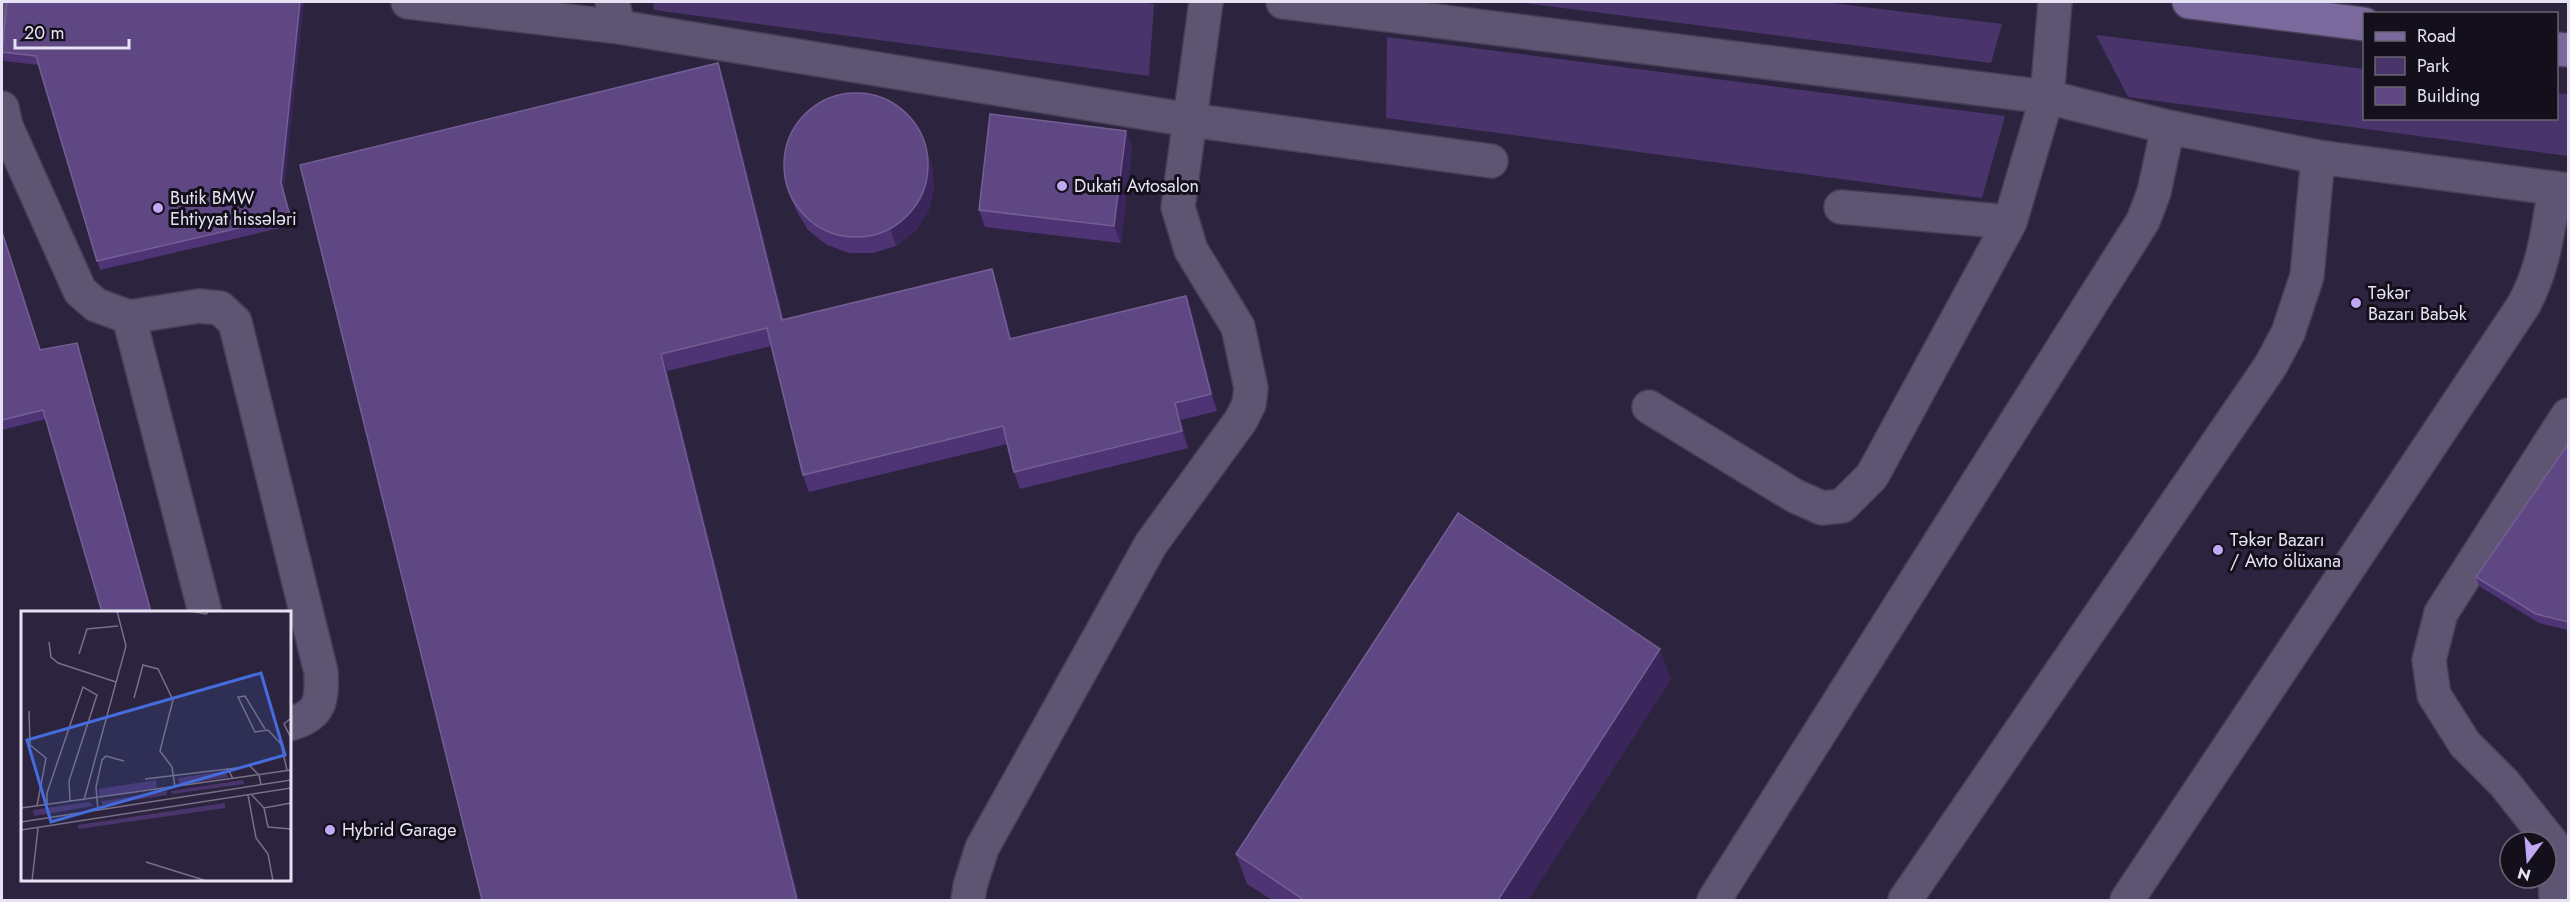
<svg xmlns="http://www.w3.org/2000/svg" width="2570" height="902" font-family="Jost,sans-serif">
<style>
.green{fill:#49356c}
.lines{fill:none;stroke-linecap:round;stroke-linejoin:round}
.minor-casing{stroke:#473f56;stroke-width:36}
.major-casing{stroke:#473f56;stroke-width:36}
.minor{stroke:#5e5572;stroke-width:33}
.major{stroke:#7a699d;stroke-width:33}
.wall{fill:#4e3475}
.shaded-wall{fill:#3a265a}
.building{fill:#5f4783;stroke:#745f94;stroke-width:1.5}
.poi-dot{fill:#c0a8f3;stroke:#13101b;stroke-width:2}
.labels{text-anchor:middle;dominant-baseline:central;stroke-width:6;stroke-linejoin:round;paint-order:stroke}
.poi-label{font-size:18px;fill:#e7e2f3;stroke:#13101b;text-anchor:start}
.inset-road{fill:none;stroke:#777086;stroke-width:1.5}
.view{fill:#456cdd;fill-opacity:0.15;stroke:#456cdd;stroke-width:3}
.inset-edge{fill:none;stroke:#e7e2f3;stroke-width:3}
</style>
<rect width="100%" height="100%" fill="#2c243e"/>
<path class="green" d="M 653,2 L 1136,2 L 1154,4 L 1149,76 L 654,10 Z
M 1517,2 L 1824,2 L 2002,24 L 1991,63 Z
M 2096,35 L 2364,69 L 2364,118 L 2556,118 L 2557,93 L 2568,94 L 2568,156 L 2128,97 Z
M 1387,37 L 2005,116 L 1982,198 L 1386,118 Z"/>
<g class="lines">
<defs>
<path id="minor" d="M 408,2 L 619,27 L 612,2
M 1283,2 L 2047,97 L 2168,127 L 2318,157 L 2568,190
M 2,22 L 4,2
M 619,27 L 1190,120 L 1491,161
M 2,108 L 6,126 L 80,291 L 96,305 L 129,317 L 199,306 L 220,308 L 235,322 L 321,672 C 322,701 321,715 290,724
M 1841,207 L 2010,222
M 129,317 L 205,612
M 1649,407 L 1795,496 L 1822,508 L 1842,506 L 1872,476 L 2010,222 L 2047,97 L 2055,2
M 968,900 L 970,886 L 982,848 L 1151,544 L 1241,420 L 1249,404 L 1251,388 L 1238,327 L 1191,250 L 1178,207 L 1206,2
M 1714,900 L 2143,221 L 2154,192 L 2168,127
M 1905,900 L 2271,365 L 2288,333 L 2307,276 L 2318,157
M 2127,900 L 2523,306 C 2544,269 2548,229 2555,188
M 2556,900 L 2554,846 L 2504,783 L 2465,744 L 2434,695 L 2429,660 L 2441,613 L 2568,415"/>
<path id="major" d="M 2189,2 L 2364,24
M 2556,49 L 2568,50"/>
</defs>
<use href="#minor" class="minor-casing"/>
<use href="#major" class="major-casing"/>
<use href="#minor" class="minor"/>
<use href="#major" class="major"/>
</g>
<path class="wall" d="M 7,2 L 284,192 L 293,225 L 100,270 L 39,65 L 4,61 L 2,53 Z
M 724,80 L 784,320 L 998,286 L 1011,338 L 1186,296 L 1192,313 L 1217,411 L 1181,420 L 1188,448 L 1020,489 L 1014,472 L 1007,444 L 809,492 L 803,475 L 771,346 L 667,371 L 799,900 L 482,900 Z
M 1126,131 L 1132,148 L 1121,243 L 985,227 L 979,210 Z
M 932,165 L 934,189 L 928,212 L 915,231 L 896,246 L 873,253 L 849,253 L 827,245 L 808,230 L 796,210 L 789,193 Z
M 2,231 L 40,350 L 80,352 L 152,612 L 102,612 L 46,419 L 2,430 Z
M 2568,444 L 2568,630 L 2539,623 L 2479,586 L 2476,577 Z
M 1671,679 L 1528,900 L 1272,900 L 1247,884 L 1236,854 Z"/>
<path class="shaded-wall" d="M 300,2 L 304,2 L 284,192 L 293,225 L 281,183 Z
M 718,63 L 724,80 L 788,337 L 782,320 Z
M 1126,131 L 1132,148 L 1121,243 L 1114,226 Z
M 926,148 L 932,165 L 934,189 L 928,212 L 915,231 L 896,246 L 890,228 Z
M 992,269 L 998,286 L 1016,356 L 1010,339 Z
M 1186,296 L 1192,313 L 1217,411 L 1211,394 Z
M 77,343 L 80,352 L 152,612 L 151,612 Z
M 661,354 L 667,371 L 799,900 L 797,900 Z
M 1175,403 L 1181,420 L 1188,448 L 1182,431 Z
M 1660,649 L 1671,679 L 1528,900 L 1498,900 Z"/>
<path class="building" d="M 7,2 L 300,2 L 281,183 L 290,216 L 97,261 L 36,56 L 2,52 Z
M 718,63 L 782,320 L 992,269 L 1010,339 L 1186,296 L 1211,394 L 1175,403 L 1182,431 L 1014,472 L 1003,426 L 803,475 L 767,328 L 661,354 L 797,900 L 482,900 L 300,165 Z
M784 165a72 72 0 1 1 144 0a72 72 0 1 1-144 0Z
M 990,114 L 1126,131 L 1114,226 L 979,210 Z
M 2,232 L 40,350 L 77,343 L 151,612 L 102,612 L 43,410 L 2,420 Z
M 2568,444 L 2568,622 L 2536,614 L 2476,577 Z
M 1458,513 L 1660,649 L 1498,900 L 1304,900 L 1236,854 Z"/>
<g class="poi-dot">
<circle cx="1062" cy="186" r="6"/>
<circle cx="158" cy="208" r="6"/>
<circle cx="2356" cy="303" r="6"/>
<circle cx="2218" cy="550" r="6"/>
<circle cx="330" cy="830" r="6"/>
</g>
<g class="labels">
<g class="poi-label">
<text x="1074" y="186">Dukati Avtosalon</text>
<text x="170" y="198">Butik BMW<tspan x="170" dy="21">Ehtiyyat hissələri</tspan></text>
<text x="2368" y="293">Təkər<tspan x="2368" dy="21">Bazarı Babək</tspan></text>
<text x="2230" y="540">Təkər Bazarı<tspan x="2230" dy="21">/ Avto ölüxana</tspan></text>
<text x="342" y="830">Hybrid Garage</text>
</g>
</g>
<g transform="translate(21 611)">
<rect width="270" height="270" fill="#2c243e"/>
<path d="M 204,160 L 207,166 L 159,174 L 157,167 ZM 135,169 L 136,177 L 78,186 L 78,178 ZM 222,169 L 223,173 L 151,183 L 150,180 ZM 146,180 L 146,184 L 81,194 L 81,190 ZM 68,191 L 72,195 L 13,205 L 12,199 ZM 204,192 L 204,197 L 57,218 L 57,214 Z" fill="#49356c"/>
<path class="inset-road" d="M 169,0 L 185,3 L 188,0M 28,31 L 30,46 L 37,52 L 95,71M 58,43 L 66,18 L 97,15M 113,87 L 122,54 L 137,58 L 152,89 L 139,140 L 151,156 L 154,176M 8,100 L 9,134 L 25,147 L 16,195M 270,107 L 263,113 L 270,127M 244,118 L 224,85 L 217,86 L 234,121 L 247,119 L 260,133 L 266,159M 124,168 L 207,158M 212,168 L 207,158 L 229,155 L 238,164 L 240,174M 230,183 L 243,197 L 270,192M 227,184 L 235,227 L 247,243 L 252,270M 63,189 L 105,35 L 96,0M 26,194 L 26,182 L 62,76 L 76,84 L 48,170 L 49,190M 0,197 L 270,159M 243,197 L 247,216 L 270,218M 77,199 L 75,176 L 81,149 L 85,145 L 103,150M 0,211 L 270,169M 0,219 L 270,177M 125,251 L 186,270M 11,270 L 17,217"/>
<path class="view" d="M 240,62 L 264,144 L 30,211 L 6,129 Z"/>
<rect width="270" height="270" class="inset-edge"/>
</g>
<rect width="2570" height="902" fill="none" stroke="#e7e2f3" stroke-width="6"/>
<rect x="2363" y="12" width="195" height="108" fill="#13101b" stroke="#686471" stroke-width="1.5"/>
<rect x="2375" y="32" width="30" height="9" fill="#7a699d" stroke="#686471" stroke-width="1.5"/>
<text x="2417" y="42" font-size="18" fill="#e7e2f3">Road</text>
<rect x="2375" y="57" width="30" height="18" fill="#49356c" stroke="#686471" stroke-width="1.5"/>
<text x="2417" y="72" font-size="18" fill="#e7e2f3">Park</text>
<rect x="2375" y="87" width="30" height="18" fill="#5f4783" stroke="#686471" stroke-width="1.5"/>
<text x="2417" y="102" font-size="18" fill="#e7e2f3">Building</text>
<g transform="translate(2528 860) rotate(196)"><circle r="28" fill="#13101b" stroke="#686471" stroke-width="1.5"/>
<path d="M0-4.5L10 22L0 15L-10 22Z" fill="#c0a8f3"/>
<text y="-9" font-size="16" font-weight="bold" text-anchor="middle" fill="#e7e2f3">N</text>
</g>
<path d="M15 39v9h114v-9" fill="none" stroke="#e7e2f3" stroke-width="3"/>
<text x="24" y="39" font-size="18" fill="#e7e2f3" stroke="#13101b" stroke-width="4.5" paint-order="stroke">20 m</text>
</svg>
